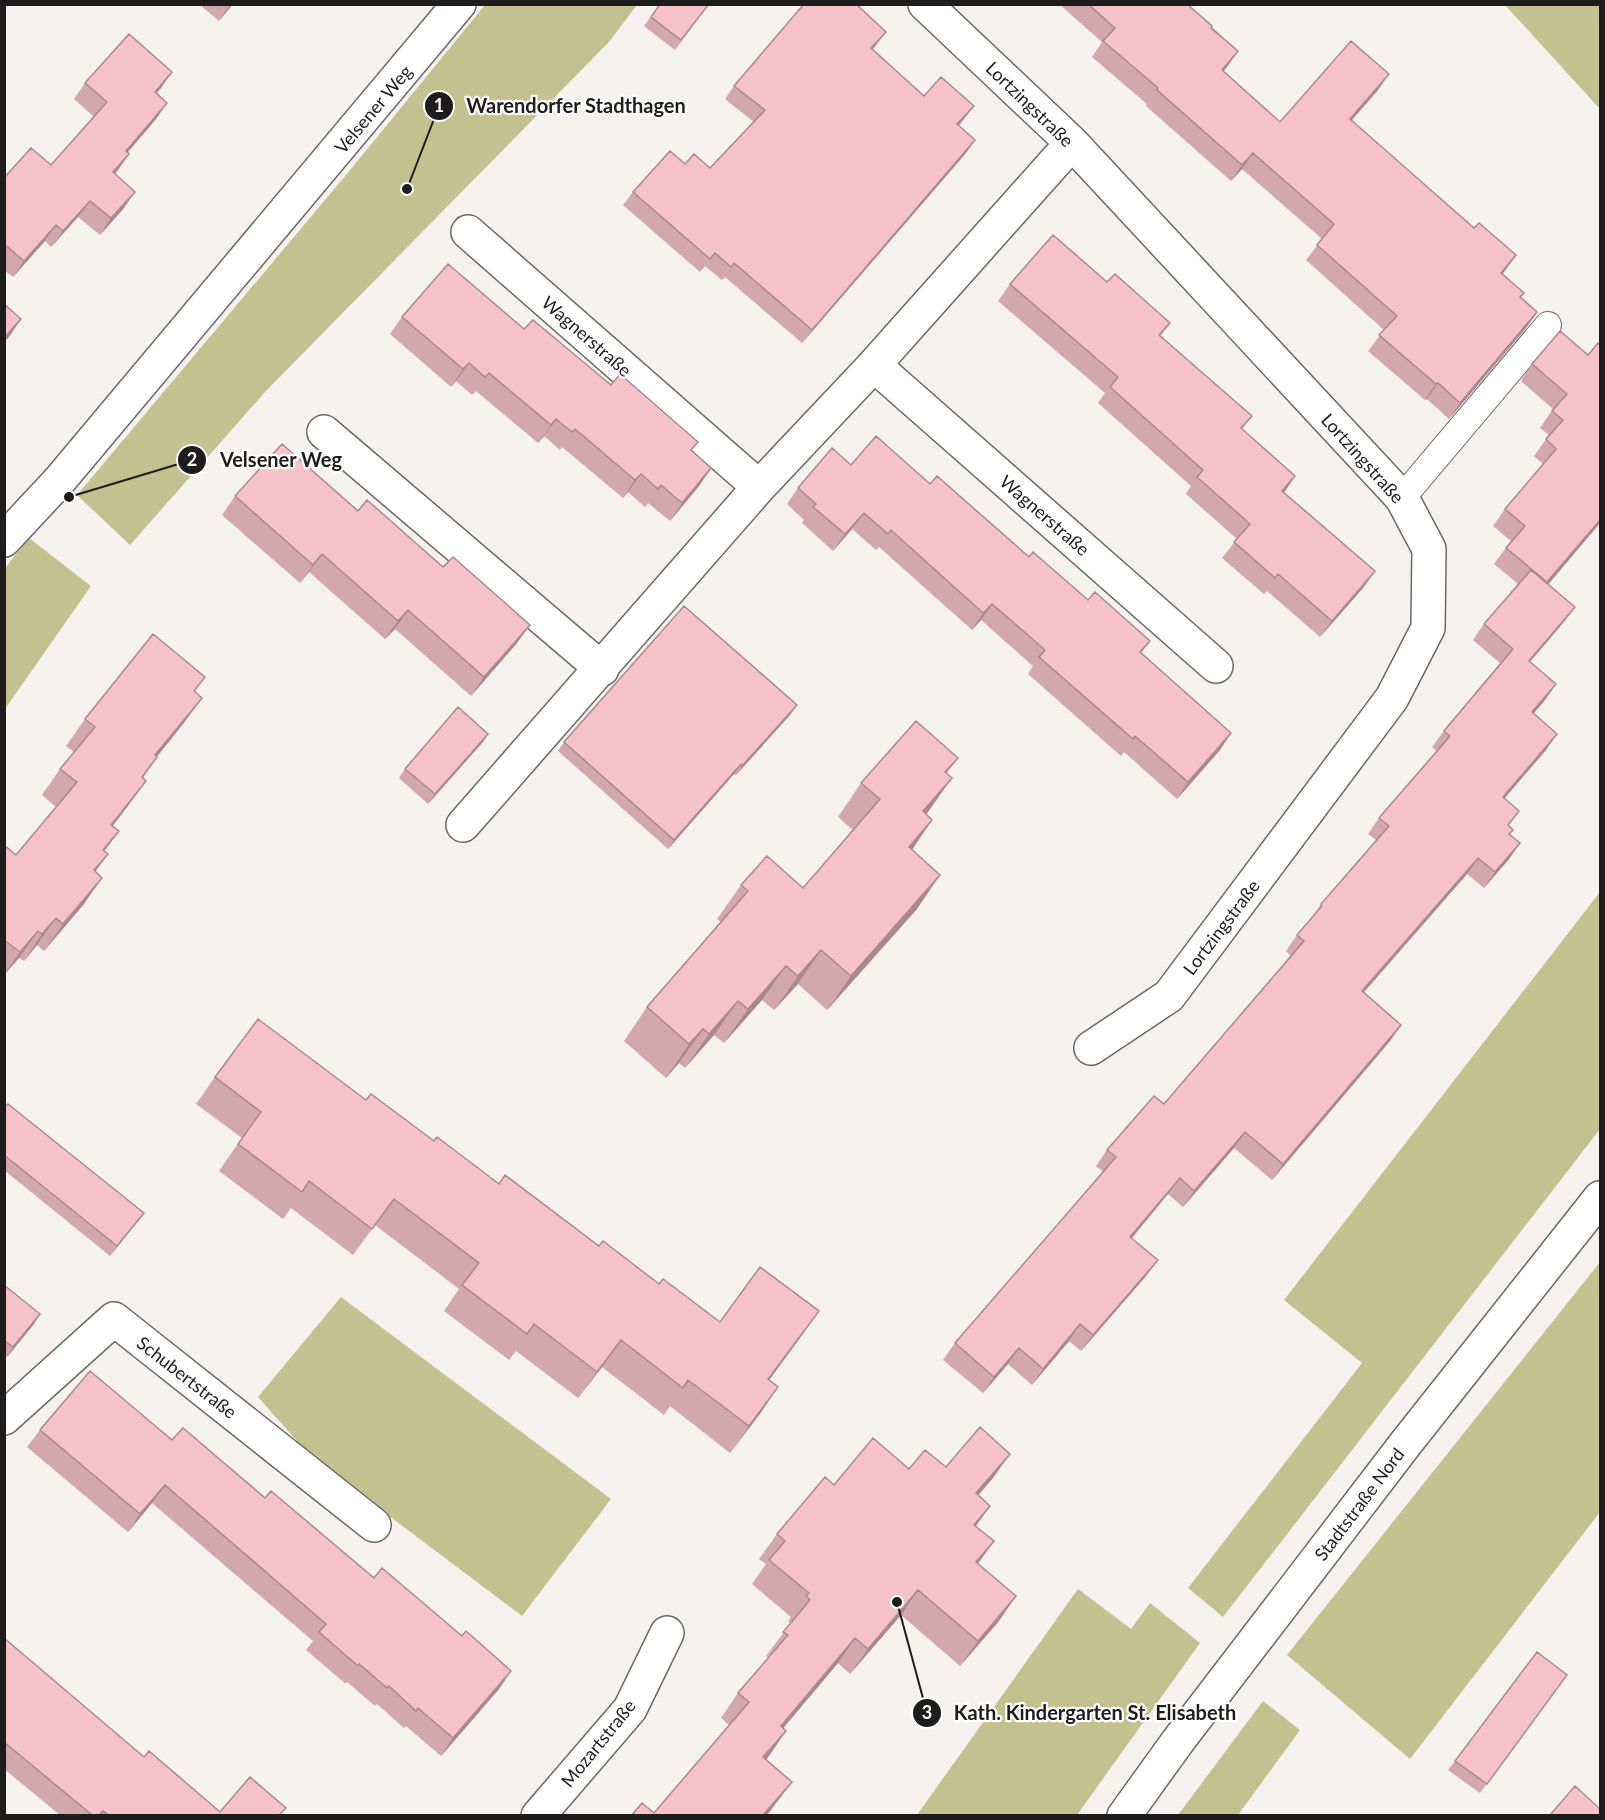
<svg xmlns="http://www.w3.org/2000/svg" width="1605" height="1820" font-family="Lato,sans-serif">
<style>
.green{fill:#c4c191}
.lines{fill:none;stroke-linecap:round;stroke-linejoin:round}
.service-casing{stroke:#6c6867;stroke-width:28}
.minor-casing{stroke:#6c6867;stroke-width:36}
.secondary-casing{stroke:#6c6867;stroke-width:36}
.service{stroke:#fff;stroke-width:26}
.minor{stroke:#fff;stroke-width:33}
.secondary{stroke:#fff;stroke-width:33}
.wall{fill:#d3a7ae}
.shaded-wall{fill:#ac888d}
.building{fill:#f5c2ca;stroke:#ac888d;stroke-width:1.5}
.labels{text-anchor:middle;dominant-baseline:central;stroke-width:4.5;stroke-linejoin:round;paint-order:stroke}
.street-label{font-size:18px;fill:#1e1c1c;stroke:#fff}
.leader{fill:none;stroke:#1e1c1c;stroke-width:2}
.callout-dot{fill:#1e1c1c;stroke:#fff;stroke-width:2}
.mark-label{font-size:18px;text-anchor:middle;font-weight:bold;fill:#fff}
.callout-label{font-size:20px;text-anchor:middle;font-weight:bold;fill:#1e1c1c;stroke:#fff;stroke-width:4.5;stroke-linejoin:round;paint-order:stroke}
</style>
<rect width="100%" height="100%" fill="#f5f1ef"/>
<path class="green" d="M 485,5 L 637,5 L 609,42 L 265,392 L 130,545 L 77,495 L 346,175 Z
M 1505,5 L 1600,5 L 1600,109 Z
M 29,538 L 91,586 L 5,709 L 5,568 Z
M 1600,892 L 1600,1129 L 1223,1617 L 1188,1588 L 1362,1363 L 1284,1300 Z
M 1600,1262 L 1600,1512 L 1410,1759 L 1287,1655 Z
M 341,1297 L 611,1499 L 522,1616 L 312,1458 L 258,1397 Z
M 1078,1589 L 1131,1629 L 1150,1603 L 1200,1643 L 1077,1815 L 917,1815 Z
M 1263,1701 L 1300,1730 L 1238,1815 L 1178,1815 Z"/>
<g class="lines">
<defs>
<path id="service" d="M 1402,498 L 1548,325"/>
<path id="minor" d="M 925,4 L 1072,143 L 1402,498 L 1429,549 L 1428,628 L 1392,698 L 1169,996 L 1091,1048
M 468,232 L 759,487
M 874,365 L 1216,666
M 324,432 L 602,669
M 4,540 L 59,481 L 459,4
M 463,825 L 759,487 L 874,365 L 1072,143
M 4,1418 L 114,1319 L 374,1525
M 538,1816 L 630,1709 L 667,1633"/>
<path id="secondary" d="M 1124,1816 L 1178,1741 L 1406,1443 L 1600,1198"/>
</defs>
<use href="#service" class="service-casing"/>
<use href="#minor" class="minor-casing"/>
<use href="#secondary" class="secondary-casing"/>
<use href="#service" class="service"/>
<use href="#minor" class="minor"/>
<use href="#secondary" class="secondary"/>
</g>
<path class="wall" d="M 199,4 L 233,4 L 219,21 Z
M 660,4 L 709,4 L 675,50 L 644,26 Z
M 1059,4 L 1187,4 L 1238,51 L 1224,71 L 1280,122 L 1378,90 L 1351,120 L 1503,274 L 1524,293 L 1520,298 L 1537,312 L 1526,328 L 1449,419 L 1427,399 L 1425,400 L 1368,351 L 1384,330 L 1306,260 L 1322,239 L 1242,169 L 1231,181 L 1146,106 L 1147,104 L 1092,57 L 1102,42 Z
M 876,45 L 873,49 L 924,96 L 964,119 L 958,126 L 966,153 L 802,343 L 725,277 L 722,280 L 705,266 L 700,272 L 623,205 L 633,192 L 685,164 L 710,168 L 754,122 L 725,99 L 734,86 Z
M 85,83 L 161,88 L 156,93 L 156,119 L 128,152 L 129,154 L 115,174 L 124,208 L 100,235 L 78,217 L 51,247 L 45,241 L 13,277 L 4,270 L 4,178 L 51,165 L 94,117 L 74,99 Z
M 1107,282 L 1170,323 L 1161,336 L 1252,416 L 1242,429 L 1284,493 L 1375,571 L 1363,588 L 1320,637 L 1267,591 L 1264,594 L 1222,558 L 1237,539 L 1186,494 L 1191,486 L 1098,403 L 1105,393 L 998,301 L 1010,284 Z
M 402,317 L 524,329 L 611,385 L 711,468 L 699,486 L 670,521 L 648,503 L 645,507 L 628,492 L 623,498 L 562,447 L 560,450 L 544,436 L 538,443 L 476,391 L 472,395 L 456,381 L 451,387 L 390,334 Z
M 1600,345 L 1600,523 L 1548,584 L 1575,607 L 1563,623 L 1530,662 L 1556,684 L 1545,700 L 1533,714 L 1546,750 L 1504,798 L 1510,835 L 1520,843 L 1509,859 L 1484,888 L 1467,874 L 1364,992 L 1401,1025 L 1390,1041 L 1272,1180 L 1234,1148 L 1183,1207 L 1168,1194 L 1132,1238 L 1146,1276 L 1081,1351 L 1069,1341 L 1032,1385 L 1008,1364 L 983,1393 L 943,1360 L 955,1343 L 1103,1172 L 1096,1166 L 1107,1150 L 1164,1104 L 1291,956 L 1286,951 L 1297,935 L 1311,919 L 1321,904 L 1376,840 L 1368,834 L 1379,818 L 1437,751 L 1432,747 L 1444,731 L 1500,663 L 1473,640 L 1484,624 L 1518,584 L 1494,564 L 1511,541 L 1493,526 L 1505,509 L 1543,464 L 1534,456 L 1549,435 L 1540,428 L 1553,409 L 1521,381 L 1532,364 L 1588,355 Z
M 851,465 L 930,484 L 1088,600 L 1150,641 L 1141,653 L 1231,733 L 1220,750 L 1177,799 L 1124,752 L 1121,756 L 1028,674 L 1033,666 L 981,620 L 972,630 L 879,547 L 876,550 L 852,529 L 833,551 L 802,523 L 804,520 L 787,504 L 798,488 Z
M 235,496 L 358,511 L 517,643 L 471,696 L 395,629 L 385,639 L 309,572 L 300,583 L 222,515 Z
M 195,692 L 202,698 L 183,724 L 157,757 L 143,778 L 146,781 L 127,807 L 113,826 L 104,851 L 108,854 L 95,872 L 84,904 L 44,951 L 37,945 L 24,961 L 19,958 L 4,975 L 4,845 L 16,855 L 56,807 L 42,795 L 60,769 L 74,752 L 66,746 L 85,719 Z
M 797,705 L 790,715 L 736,775 L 734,774 L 668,849 L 558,751 L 564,742 Z
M 488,734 L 482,743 L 428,804 L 399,778 L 405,769 Z
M 958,758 L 947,773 L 928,812 L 926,814 L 932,820 L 912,850 L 917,909 L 827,1010 L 798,984 L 774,1010 L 762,1000 L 724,1043 L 714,1035 L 685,1068 L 679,1063 L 666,1078 L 624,1041 L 647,1007 L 721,922 L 717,919 L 741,885 L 803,888 L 853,830 L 838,817 L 861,783 Z
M 215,1077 L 366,1100 L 434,1141 L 499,1184 L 720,1322 L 819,1311 L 769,1380 L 778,1387 L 730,1453 L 670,1406 L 664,1415 L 602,1367 L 578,1398 L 516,1351 L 509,1360 L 444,1311 L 459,1289 L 375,1225 L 353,1255 L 291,1208 L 283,1219 L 219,1171 L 242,1138 L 196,1104 Z
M 4,1108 L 144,1213 L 110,1256 L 4,1170 Z
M 4,1285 L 34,1324 L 7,1357 L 4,1355 Z
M 40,1430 L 172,1440 L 265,1498 L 374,1578 L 462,1636 L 511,1671 L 499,1689 L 441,1756 L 406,1726 L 404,1728 L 377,1704 L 375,1706 L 347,1682 L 346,1684 L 306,1650 L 313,1641 L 152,1503 L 128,1532 L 27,1447 Z
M 946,1467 L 993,1478 L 978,1495 L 990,1506 L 976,1526 L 994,1541 L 978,1564 L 999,1621 L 960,1666 L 901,1615 L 850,1674 L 838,1663 L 783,1728 L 769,1756 L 766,1759 L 792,1782 L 767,1815 L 632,1815 L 654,1813 L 729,1725 L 721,1718 L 738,1693 L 768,1658 L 766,1656 L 791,1623 L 788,1621 L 791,1617 L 752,1584 L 766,1564 L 759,1559 L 777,1534 L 834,1485 L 909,1469 Z
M 4,1638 L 144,1757 L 220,1812 L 281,1815 L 60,1815 L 4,1769 Z
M 1567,1675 L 1480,1793 L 1448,1770 L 1455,1761 Z"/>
<path class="shaded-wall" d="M 233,4 L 219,21 L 230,5 Z
M 886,32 L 876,45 L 862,61 L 871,48 Z
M 1238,51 L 1227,67 L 1211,86 L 1222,70 Z
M 172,72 L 161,88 L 144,108 L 155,92 Z
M 1389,74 L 1378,90 L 1339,135 L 1350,119 Z
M 167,103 L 156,119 L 115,167 L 126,151 Z
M 974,106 L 964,119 L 948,138 L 957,124 Z
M 975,140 L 966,153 L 802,343 L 812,330 Z
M 1253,153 L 1242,169 L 1231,181 L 1242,165 Z
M 129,154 L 118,170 L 101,188 L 113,172 Z
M 135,192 L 124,208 L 100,235 L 111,218 Z
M 90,201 L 78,217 L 51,247 L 63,231 Z
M 56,225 L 45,241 L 13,277 L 24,261 Z
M 1516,255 L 1505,271 L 1490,289 L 1501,273 Z
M 1537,312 L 1526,328 L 1449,419 L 1460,403 Z
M 21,319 L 9,337 L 4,342 L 4,338 Z
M 469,363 L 456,381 L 451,387 L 463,369 Z
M 1438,383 L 1427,399 L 1425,400 L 1436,384 Z
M 556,419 L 544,436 L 538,443 L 551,425 Z
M 711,468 L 699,486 L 670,521 L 682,503 Z
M 641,474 L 628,492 L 623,498 L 635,480 Z
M 1295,476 L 1284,493 L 1282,491 Z
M 864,513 L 852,529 L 833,551 L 845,534 Z
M 1600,520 L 1600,523 L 1536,599 L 1547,582 Z
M 322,554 L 309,572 L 300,583 L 313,565 Z
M 1375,571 L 1363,588 L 1320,637 L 1332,621 Z
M 992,604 L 981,620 L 972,630 L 983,613 Z
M 1575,607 L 1563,623 L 1517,677 L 1529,661 Z
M 408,610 L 395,629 L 385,639 L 398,621 Z
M 530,625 L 517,643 L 471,696 L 484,677 Z
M 1556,684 L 1545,700 L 1521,728 L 1532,712 Z
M 202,698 L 183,724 L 136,782 L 155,755 Z
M 797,705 L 790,715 L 736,775 L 742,766 Z
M 1231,733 L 1220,750 L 1177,799 L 1188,782 Z
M 488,734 L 482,743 L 428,804 L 435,794 Z
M 1557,734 L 1546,750 L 1492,813 L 1503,797 Z
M 741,764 L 734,774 L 668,849 L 674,840 Z
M 952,778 L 928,812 L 899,845 L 923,811 Z
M 146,781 L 127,807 L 93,851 L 111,825 Z
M 932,820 L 909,854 L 909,847 Z
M 119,831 L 100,857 L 103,850 Z
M 1520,843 L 1509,859 L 1484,888 L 1495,872 Z
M 108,854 L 89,880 L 94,870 Z
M 1478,858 L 1467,874 L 1351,1007 L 1362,991 Z
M 940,875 L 917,909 L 827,1010 L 851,976 Z
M 102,878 L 84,904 L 44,951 L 63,924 Z
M 56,918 L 37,945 L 24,961 L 42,934 Z
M 38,931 L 19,958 L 4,975 L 20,952 Z
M 821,950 L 798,984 L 774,1010 L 798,976 Z
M 786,966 L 762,1000 L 724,1043 L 748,1009 Z
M 738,1001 L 714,1035 L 685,1068 L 709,1034 Z
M 1401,1025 L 1390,1041 L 1272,1180 L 1283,1164 Z
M 703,1029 L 679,1063 L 666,1078 L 689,1044 Z
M 1245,1132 L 1234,1148 L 1183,1207 L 1194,1191 Z
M 1180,1178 L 1168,1194 L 1119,1253 L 1130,1237 Z
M 144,1213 L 137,1222 L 110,1256 L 117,1246 Z
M 1158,1260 L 1146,1276 L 1081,1351 L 1093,1335 Z
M 819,1311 L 800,1338 L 750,1406 L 768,1379 Z
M 40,1314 L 34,1324 L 7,1357 L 13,1347 Z
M 1080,1324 L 1069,1341 L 1032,1385 L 1043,1369 Z
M 621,1340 L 602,1367 L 578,1398 L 597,1372 Z
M 1019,1348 L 1008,1364 L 983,1393 L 994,1377 Z
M 778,1387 L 760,1414 L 730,1453 L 749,1426 Z
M 1010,1454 L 993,1478 L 959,1518 L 976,1493 Z
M 165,1485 L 152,1503 L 128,1532 L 140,1514 Z
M 990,1506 L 973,1530 L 974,1525 Z
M 994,1541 L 976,1566 L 976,1562 Z
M 918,1590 L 901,1615 L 850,1674 L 868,1649 Z
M 1016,1596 L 999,1621 L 960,1666 L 978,1641 Z
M 855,1638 L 838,1663 L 764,1751 L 781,1726 Z
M 511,1671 L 499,1689 L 441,1756 L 453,1738 Z
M 786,1731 L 769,1756 L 746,1782 L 763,1757 Z
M 792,1782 L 767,1815 L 763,1815 Z"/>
<path class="building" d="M 660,4 L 709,4 L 681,40 L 651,17 Z
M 804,4 L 856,4 L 886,32 L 871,48 L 924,96 L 941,77 L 974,106 L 957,124 L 975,140 L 812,330 L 734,263 L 731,267 L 715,253 L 710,259 L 633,192 L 670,151 L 685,164 L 694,154 L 710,168 L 765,110 L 734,86 Z
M 1088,4 L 1187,4 L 1212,26 L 1211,28 L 1238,51 L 1222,70 L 1280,122 L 1351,41 L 1389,74 L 1350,119 L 1474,228 L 1479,223 L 1516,255 L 1501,273 L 1524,293 L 1520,297 L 1537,312 L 1460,403 L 1438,383 L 1436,384 L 1379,335 L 1397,316 L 1317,245 L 1334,224 L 1253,153 L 1242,165 L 1157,90 L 1158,88 L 1103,41 L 1115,28 Z
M 129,34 L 172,72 L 155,92 L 167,103 L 126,151 L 129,154 L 113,172 L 135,192 L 111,218 L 90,201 L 63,231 L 56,225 L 24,261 L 4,244 L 4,178 L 31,148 L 51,165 L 107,102 L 85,83 Z
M 1053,235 L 1107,282 L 1115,274 L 1170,323 L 1159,335 L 1252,416 L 1241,428 L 1295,476 L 1282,491 L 1375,571 L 1332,621 L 1278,574 L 1275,578 L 1234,542 L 1250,524 L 1197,477 L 1203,470 L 1110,387 L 1118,377 L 1010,284 Z
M 448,264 L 524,329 L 533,320 L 611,385 L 620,374 L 698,442 L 691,450 L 711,468 L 682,503 L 661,485 L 658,489 L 641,474 L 635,480 L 575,429 L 572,432 L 556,419 L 551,425 L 489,373 L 485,377 L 469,363 L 463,369 L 402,317 Z
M 4,304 L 21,319 L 4,338 Z
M 1560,331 L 1588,355 L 1598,343 L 1600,345 L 1600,520 L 1547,582 L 1506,548 L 1525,526 L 1505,509 L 1556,449 L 1546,439 L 1563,420 L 1552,411 L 1567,394 L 1532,364 Z
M 876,436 L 930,484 L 937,476 L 1029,557 L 1033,552 L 1088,600 L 1095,592 L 1150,641 L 1140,652 L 1231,733 L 1188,782 L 1135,736 L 1133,739 L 1039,657 L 1045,650 L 992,604 L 983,613 L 891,530 L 888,534 L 864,513 L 845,534 L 813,507 L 816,504 L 798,488 L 832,448 L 851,465 Z
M 282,444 L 358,511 L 367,500 L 443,567 L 453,557 L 530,625 L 484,677 L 408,610 L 398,621 L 322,554 L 313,565 L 235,496 Z
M 1531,570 L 1575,607 L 1529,661 L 1556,684 L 1532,712 L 1557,734 L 1503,797 L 1519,811 L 1508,825 L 1513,830 L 1509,834 L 1520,843 L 1495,872 L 1478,858 L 1362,991 L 1401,1025 L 1283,1164 L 1245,1132 L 1194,1191 L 1180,1178 L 1130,1237 L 1158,1260 L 1093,1335 L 1080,1324 L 1043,1369 L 1019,1348 L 994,1377 L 955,1343 L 1116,1157 L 1107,1150 L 1154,1096 L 1164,1104 L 1304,941 L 1297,935 L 1322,906 L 1321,904 L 1389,826 L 1379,818 L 1450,736 L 1444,731 L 1513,649 L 1484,624 Z
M 684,606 L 797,705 L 742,766 L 741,764 L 674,840 L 564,742 Z
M 153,634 L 205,677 L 194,691 L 202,698 L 155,755 L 157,757 L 142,777 L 146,781 L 111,825 L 119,831 L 103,850 L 108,854 L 94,870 L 102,878 L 63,924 L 56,918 L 42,934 L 38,931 L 20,952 L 4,940 L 4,845 L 16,855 L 77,782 L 60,769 L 95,727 L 85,719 Z
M 458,707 L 488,734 L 435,794 L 405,769 Z
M 916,721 L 958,758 L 945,772 L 952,778 L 923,811 L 932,820 L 909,847 L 940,875 L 851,976 L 821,950 L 798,976 L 786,966 L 748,1009 L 738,1001 L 709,1034 L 703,1029 L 689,1044 L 647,1007 L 748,891 L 741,885 L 767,856 L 803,888 L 880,799 L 861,783 Z
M 258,1019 L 366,1100 L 371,1094 L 434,1141 L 437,1137 L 499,1184 L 505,1175 L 599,1246 L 603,1241 L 659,1284 L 663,1279 L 720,1322 L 760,1267 L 819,1311 L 768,1379 L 778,1387 L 749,1426 L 688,1380 L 683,1388 L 621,1340 L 597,1372 L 534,1324 L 527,1334 L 462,1285 L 479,1263 L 394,1199 L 372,1229 L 309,1181 L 302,1192 L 238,1144 L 261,1112 L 215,1077 Z
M 8,1104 L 144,1213 L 117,1246 L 4,1155 L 4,1108 Z
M 4,1285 L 40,1314 L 13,1347 L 5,1341 L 4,1341 Z
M 90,1371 L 172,1440 L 183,1428 L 265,1498 L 271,1491 L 374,1578 L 382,1568 L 462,1636 L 466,1631 L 511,1671 L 453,1738 L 418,1708 L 416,1711 L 389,1686 L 387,1688 L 359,1664 L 358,1666 L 319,1632 L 326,1624 L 165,1485 L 140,1514 L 40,1430 Z
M 980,1427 L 1010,1454 L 976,1493 L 990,1506 L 974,1525 L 994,1541 L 976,1562 L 1016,1596 L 978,1641 L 918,1590 L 868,1649 L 855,1638 L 781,1726 L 786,1731 L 763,1757 L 792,1782 L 763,1815 L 632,1815 L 642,1803 L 654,1813 L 749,1702 L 738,1693 L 788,1635 L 783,1632 L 810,1600 L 806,1596 L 809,1593 L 769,1560 L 785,1541 L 777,1534 L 825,1477 L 834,1485 L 873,1438 L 909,1469 L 925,1450 L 946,1467 Z
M 4,1638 L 144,1757 L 149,1751 L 220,1812 L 250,1777 L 286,1808 L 279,1815 L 109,1815 L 103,1811 L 99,1815 L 92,1815 L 4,1742 Z
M 1537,1652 L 1567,1675 L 1487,1784 L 1455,1761 Z
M 1575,1786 L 1600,1809 L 1600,1815 L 1550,1815 Z"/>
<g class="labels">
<g class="street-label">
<text transform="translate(1030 104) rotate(44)">Lortzingstraße</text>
<text transform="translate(373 109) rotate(-50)">Velsener Weg</text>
<text transform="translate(587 336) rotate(41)">Wagnerstraße</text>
<text transform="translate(1363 458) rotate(48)">Lortzingstraße</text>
<text transform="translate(1045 515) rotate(41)">Wagnerstraße</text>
<text transform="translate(1221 927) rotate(-53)">Lortzingstraße</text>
<text transform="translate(187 1377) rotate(38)">Schubertstraße</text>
<text transform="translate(1359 1504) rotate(-53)">Stadtstraße Nord</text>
<text transform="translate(598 1743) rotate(-51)">Mozartstraße</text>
</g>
</g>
<path class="leader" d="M407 189L439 106M69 497L192 460M897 1602L927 1713"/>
<g class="callout-dot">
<circle cx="407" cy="189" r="6"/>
<circle cx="69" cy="497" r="6"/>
<circle cx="897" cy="1602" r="6"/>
<circle cx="439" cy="106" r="15"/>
<circle cx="192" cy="460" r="15"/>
<circle cx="927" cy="1713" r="15"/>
</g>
<g class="mark-label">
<text x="439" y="112">1</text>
<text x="192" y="466">2</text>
<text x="927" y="1719">3</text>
</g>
<g class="callout-label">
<text x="576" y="113">Warendorfer Stadthagen</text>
<text x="281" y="467">Velsener Weg</text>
<text x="1095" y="1720">Kath. Kindergarten St. Elisabeth</text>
</g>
<rect width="1605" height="1820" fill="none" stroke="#1e1c1c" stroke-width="12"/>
</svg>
